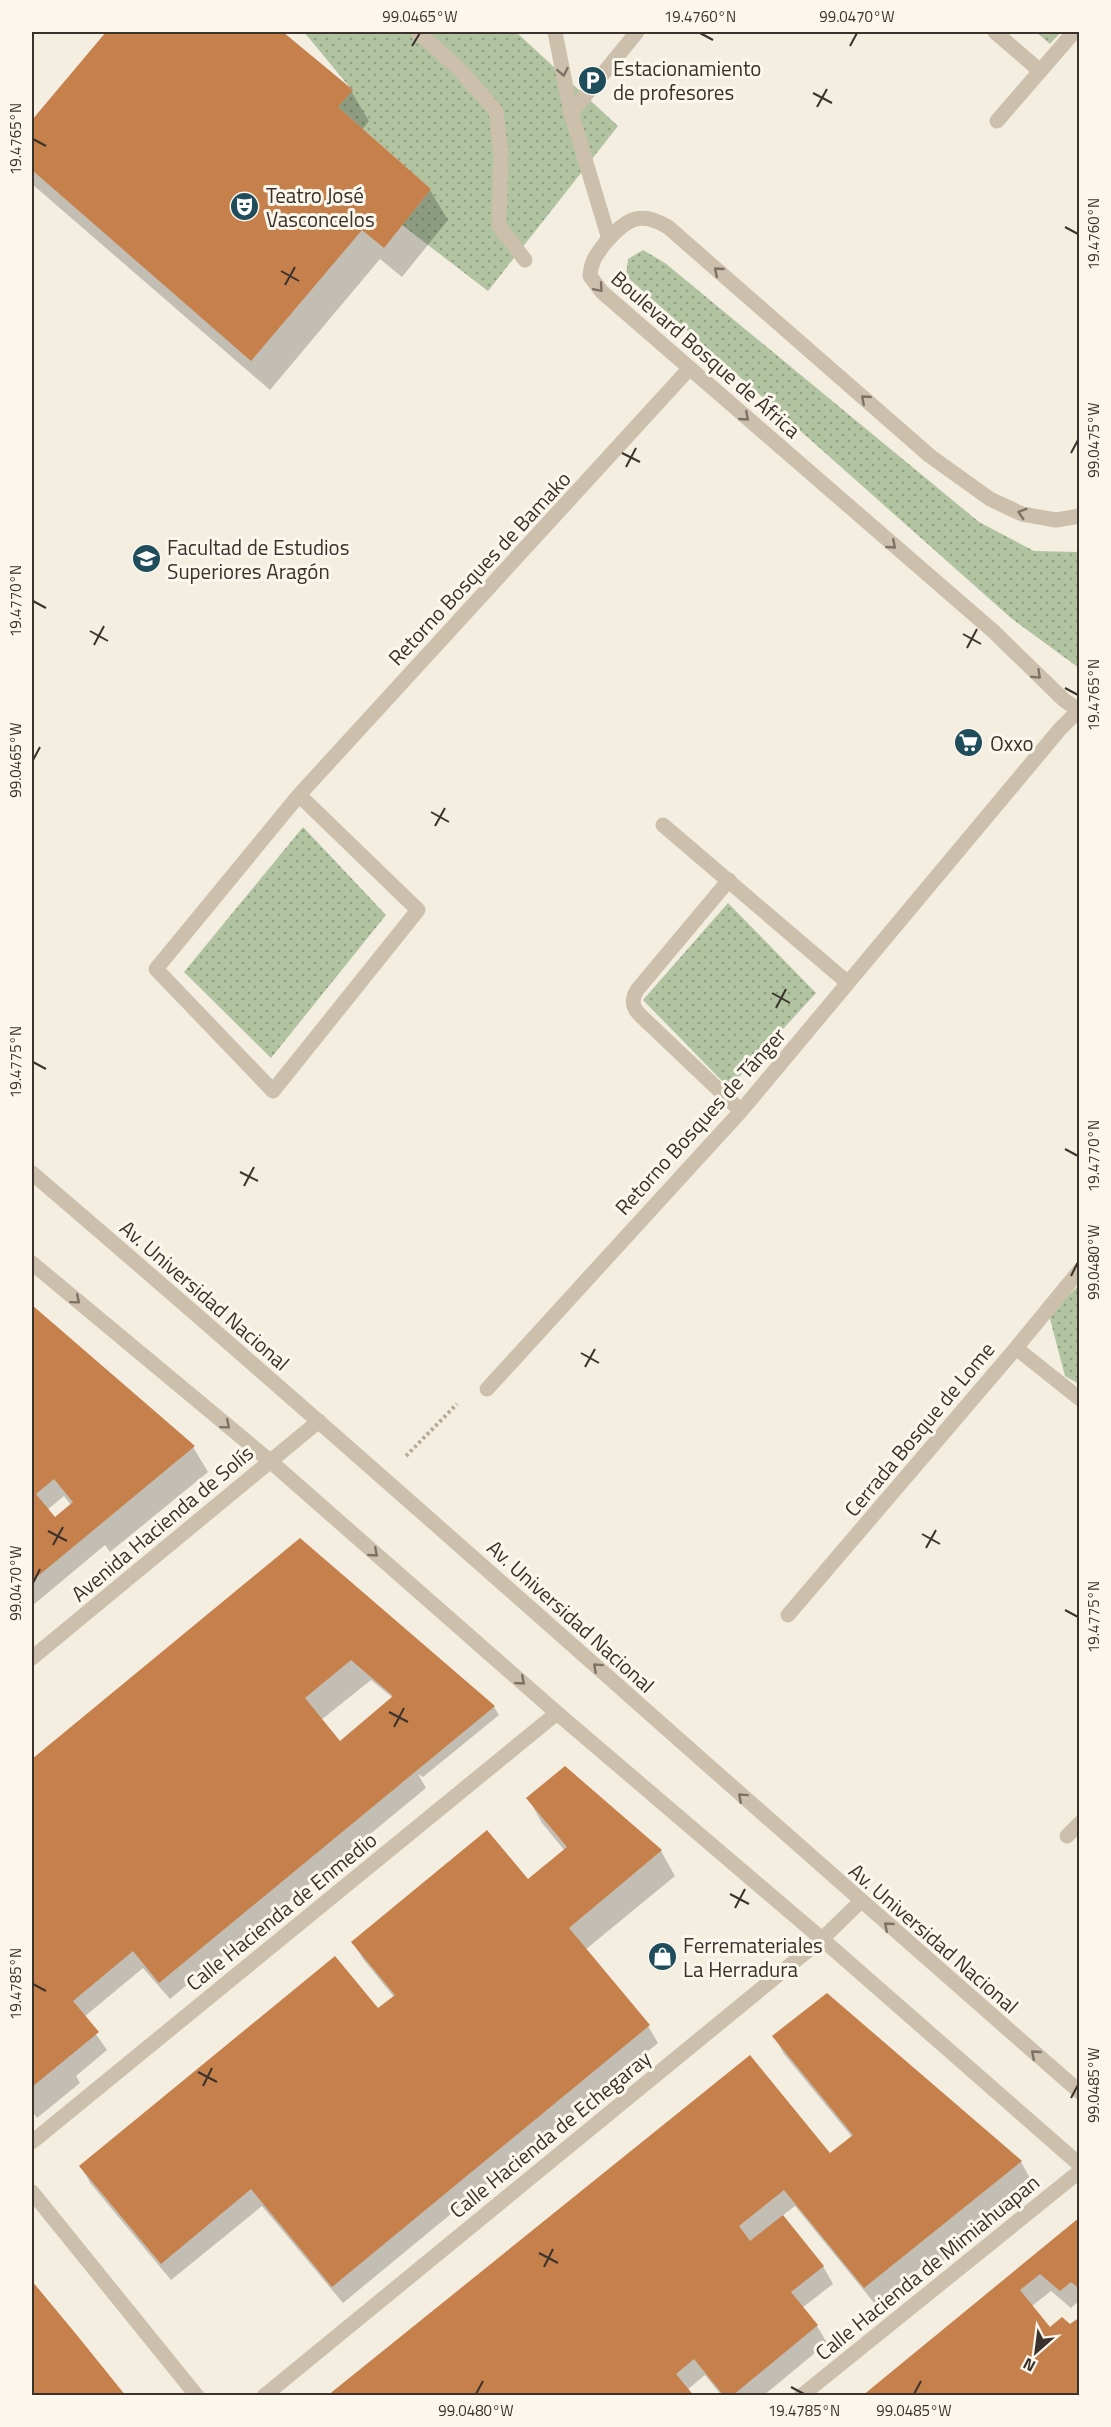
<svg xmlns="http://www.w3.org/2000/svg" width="1111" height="2427" font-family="'Titillium Web',sans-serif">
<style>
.park{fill:url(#park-dots)}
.shadow{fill:#0003;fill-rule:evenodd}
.building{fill:#c6804c;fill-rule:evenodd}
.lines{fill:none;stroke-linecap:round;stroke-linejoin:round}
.path{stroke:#b8ab96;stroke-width:4;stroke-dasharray:3 3;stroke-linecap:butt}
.minor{stroke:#ccc0ac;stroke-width:15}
.oneway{stroke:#7c7265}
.ticks{fill:none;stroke:#3a322b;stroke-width:2}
.labels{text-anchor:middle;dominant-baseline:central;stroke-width:6;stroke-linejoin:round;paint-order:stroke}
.poi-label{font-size:21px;fill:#3a322b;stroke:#fbf7ed;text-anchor:start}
.street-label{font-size:21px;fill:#3a322b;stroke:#fbf7ed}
.neatline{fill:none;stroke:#3a322b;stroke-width:2}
.ticks-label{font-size:15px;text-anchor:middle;fill:#3a322b}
</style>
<defs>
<pattern id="park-dots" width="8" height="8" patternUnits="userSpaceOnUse" patternTransform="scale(1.5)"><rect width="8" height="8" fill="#b1c3a0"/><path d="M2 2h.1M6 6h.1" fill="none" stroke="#919f83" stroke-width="1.8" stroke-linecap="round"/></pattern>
</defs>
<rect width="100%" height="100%" fill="#f3eee0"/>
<path class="park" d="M 304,32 L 516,32 L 618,126 L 488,291 L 402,225 L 431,189 L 338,107 L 352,90 Z
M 1036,32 L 1061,32 L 1050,44 Z
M 643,250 L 665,263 L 979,522 L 1034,551 L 1079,552 L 1079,668 L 1011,618 L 626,276 L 628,259 Z
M 303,827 L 386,915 L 271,1058 L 184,972 Z
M 728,903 L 816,993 L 729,1088 L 643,1000 Z
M 1079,1285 L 1079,1384 L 1065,1376 L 1049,1315 Z"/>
<path class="shadow" d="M 104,32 L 281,32 L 351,91 L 369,121 L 362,130 L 430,190 L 448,220 L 402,277 L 380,259 L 270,390 L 32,184 L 32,122 L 106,33 Z
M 32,1307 L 193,1447 L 208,1472 L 110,1552 L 105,1545 L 32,1606 ZM 64,1496 L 71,1505 L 55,1519 L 47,1510 Z
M 300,1540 L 494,1707 L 499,1715 L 423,1777 L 418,1774 L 426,1788 L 170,1999 L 143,1968 L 84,2017 L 107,2050 L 76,2076 L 80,2083 L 37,2118 L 32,2111 L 32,1760 ZM 371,1680 L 393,1698 L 340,1743 L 321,1720 Z
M 565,1768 L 661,1851 L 675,1876 L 585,1950 L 648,2026 L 658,2043 L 343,2303 L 262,2206 L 171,2280 L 91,2184 L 81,2167 L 378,2010 L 394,1997 L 363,1959 L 353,1942 L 528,1881 L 565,1851 L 542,1823 L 528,1798 Z
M 774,2036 L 1021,2162 L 1035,2187 L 925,2275 L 920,2268 L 875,2304 L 795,2206 L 782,2216 L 823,2266 L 833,2284 L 802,2308 L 817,2326 L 827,2343 L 763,2396 L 722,2396 L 705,2375 L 687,2390 L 330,2396 L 830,2155 L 852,2137 L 784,2054 Z
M 1080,2219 L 1080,2300 L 1071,2308 L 1051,2291 L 1032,2306 L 1080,2396 L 864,2396 Z
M 32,2283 L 125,2396 L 32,2396 Z"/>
<path class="building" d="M 106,32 L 283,32 L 353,90 L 338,107 L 431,189 L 384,248 L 362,230 L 251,361 L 32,170 L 32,120 Z
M 32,1305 L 195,1446 L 32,1581 ZM 54,1479 L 73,1502 L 55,1517 L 36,1494 Z
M 300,1538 L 495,1706 L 159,1983 L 133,1951 L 73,2001 L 99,2032 L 32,2087 L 32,1759 ZM 351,1660 L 393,1696 L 340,1741 L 305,1698 Z
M 565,1766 L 662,1850 L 569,1928 L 650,2025 L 332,2287 L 251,2189 L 161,2264 L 79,2166 L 335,1956 L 378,2008 L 395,1995 L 351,1942 L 487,1830 L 528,1879 L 567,1847 L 526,1798 Z
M 827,1993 L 1022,2161 L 864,2288 L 784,2190 L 739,2226 L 750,2241 L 783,2215 L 824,2266 L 791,2292 L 818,2325 L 732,2396 L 724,2396 L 694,2359 L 676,2374 L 694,2396 L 327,2396 L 750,2055 L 830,2153 L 853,2135 L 772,2036 Z
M 1080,2217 L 1080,2289 L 1071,2282 L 1060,2291 L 1040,2274 L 1020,2290 L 1050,2327 L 1062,2317 L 1070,2324 L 1080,2317 L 1080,2396 L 862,2396 Z
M 32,2281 L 76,2334 L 126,2396 L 32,2396 Z"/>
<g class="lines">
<path class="path" d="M 406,1456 L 457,1404"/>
<path class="minor" d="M 418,32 L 460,70 L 496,111 L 501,154 L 499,226 L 525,260
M 555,32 L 571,113 L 609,239
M 995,32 L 1040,71
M 571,113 L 637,32
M 997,121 L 1074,32
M 1080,516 L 1056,520 L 1022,514 L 990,499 L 930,456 L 668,227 C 640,210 626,219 606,242 C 597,254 591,260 590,276 L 602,292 L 993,631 L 1064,700 L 1080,711
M 299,795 L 418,910 L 273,1091 L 156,969 L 299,795 L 689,369
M 663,825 L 848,983
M 729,880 L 637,990 C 631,1000 632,1007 640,1015 L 741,1111
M 32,1173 C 385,1475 729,1787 1080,2092
M 32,1263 L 270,1461 L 557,1713 L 822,1939 L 1080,2165
M 1016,1348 L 1080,1399
M 487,1389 L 741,1111 L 1060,729 L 1080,709
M 788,1615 L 1016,1348 L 1080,1270
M 32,1658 L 319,1421
M 1067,1836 L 1080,1823
M 32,2142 L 557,1713
M 32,2192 L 197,2396
M 264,2396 L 822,1939 L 860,1902
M 801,2396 L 1080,2171"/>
</g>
<defs><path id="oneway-chevron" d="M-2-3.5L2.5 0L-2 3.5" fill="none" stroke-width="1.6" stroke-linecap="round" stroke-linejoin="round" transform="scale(1.5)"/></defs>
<g class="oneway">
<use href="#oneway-chevron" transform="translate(563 72) rotate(79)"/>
<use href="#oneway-chevron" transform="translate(718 271) rotate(-139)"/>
<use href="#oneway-chevron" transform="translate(599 288) rotate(49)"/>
<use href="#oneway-chevron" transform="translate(865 399) rotate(-139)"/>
<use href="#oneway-chevron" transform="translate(745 417) rotate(41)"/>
<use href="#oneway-chevron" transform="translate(1022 513) rotate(-162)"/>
<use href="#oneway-chevron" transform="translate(892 545) rotate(41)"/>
<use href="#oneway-chevron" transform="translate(1037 675) rotate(44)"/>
<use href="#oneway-chevron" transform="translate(76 1300) rotate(40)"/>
<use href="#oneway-chevron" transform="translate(226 1425) rotate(40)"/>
<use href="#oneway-chevron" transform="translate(374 1553) rotate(41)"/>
<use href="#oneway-chevron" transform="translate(597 1667) rotate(-138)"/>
<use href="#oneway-chevron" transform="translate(521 1681) rotate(41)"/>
<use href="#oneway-chevron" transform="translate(742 1797) rotate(-138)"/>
<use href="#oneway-chevron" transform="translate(888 1926) rotate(-139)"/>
<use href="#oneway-chevron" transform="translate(1035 2054) rotate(-139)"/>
</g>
<path class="ticks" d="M 700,33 L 713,40M 412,46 L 420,33M 850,46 L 857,33M 813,93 L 832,103M 817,107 L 827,89M 33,139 L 46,146M 1065,227 L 1078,234M 281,271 L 299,281M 285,285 L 295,267M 622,453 L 640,462M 1071,453 L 1078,440M 626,467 L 636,448M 33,601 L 46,608M 90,631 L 108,641M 963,634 L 981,644M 94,645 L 104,626M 967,648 L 977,629M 1065,688 L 1078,695M 33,760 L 40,747M 431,812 L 449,822M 435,826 L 445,808M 772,993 L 790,1003M 776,1008 L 786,989M 33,1062 L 46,1069M 1065,1149 L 1078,1156M 240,1172 L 258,1181M 244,1186 L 254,1167M 1071,1276 L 1078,1262M 581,1353 L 599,1363M 585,1367 L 595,1349M 48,1531 L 67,1541M 922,1534 L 940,1544M 53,1545 L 63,1527M 926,1548 L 936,1530M 33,1583 L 40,1569M 1065,1610 L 1078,1617M 389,1712 L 408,1722M 394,1727 L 404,1708M 730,1894 L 749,1904M 735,1908 L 745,1889M 33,1984 L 46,1991M 198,2072 L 217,2082M 203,2086 L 212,2068M 1071,2098 L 1078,2085M 539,2253 L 558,2263M 544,2267 L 553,2249M 791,2387 L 804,2394M 476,2394 L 483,2381M 914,2394 L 921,2381"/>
<defs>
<symbol id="parking-disc" viewBox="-11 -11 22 22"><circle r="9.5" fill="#204d5c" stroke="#fbf7ed"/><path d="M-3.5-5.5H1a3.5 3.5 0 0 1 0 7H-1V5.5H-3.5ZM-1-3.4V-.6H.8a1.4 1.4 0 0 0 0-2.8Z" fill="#fff"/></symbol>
<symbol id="theatre-disc" viewBox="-11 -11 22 22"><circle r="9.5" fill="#204d5c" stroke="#fbf7ed"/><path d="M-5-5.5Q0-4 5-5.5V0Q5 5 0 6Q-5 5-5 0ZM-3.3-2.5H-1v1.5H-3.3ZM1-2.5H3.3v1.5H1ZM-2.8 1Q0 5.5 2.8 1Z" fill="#fff"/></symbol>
<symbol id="school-disc" viewBox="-11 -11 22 22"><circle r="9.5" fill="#204d5c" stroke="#fbf7ed"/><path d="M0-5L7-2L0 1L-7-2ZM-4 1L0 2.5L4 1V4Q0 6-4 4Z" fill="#fff"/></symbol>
<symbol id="supermarket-disc" viewBox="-11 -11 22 22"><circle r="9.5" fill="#204d5c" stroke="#fbf7ed"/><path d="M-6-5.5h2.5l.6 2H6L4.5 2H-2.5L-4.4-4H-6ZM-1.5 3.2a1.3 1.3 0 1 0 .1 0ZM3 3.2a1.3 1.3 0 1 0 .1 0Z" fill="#fff"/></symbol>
<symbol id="shop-disc" viewBox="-11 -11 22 22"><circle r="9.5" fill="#204d5c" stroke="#fbf7ed"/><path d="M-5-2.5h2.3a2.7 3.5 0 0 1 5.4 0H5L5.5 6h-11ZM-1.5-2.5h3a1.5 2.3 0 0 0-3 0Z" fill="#fff"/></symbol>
</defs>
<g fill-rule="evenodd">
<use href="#parking-disc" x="576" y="64" width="33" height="33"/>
<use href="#theatre-disc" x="228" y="190" width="33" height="33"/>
<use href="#school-disc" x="130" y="542" width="33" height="33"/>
<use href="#supermarket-disc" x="952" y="726" width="33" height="33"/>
<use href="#shop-disc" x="646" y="1940" width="33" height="33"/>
</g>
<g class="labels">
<g class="poi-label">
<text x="613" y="68">Estacionamiento<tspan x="613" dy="24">de profesores</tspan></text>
<text x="266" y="195">Teatro José<tspan x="266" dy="24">Vasconcelos</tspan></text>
<text x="167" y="547">Facultad de Estudios<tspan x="167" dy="24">Superiores Aragón</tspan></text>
<text x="990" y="743">Oxxo</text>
<text x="683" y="1945">Ferremateriales<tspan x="683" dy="24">La Herradura</tspan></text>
</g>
<g class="street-label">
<text transform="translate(706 354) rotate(41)">Boulevard Bosque de África</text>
<text transform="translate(479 568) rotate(-47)">Retorno Bosques de Bamako</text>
<text transform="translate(700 1121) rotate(-48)">Retorno Bosques de Tánger</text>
<text transform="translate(205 1295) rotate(41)">Av. Universidad Nacional</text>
<text transform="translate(919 1429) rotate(-50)">Cerrada Bosque de Lome</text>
<text transform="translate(162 1523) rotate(-40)">Avenida Hacienda de Solís</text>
<text transform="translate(571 1616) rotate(42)">Av. Universidad Nacional</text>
<text transform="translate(281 1911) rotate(-39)">Calle Hacienda de Enmedio</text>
<text transform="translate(934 1938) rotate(41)">Av. Universidad Nacional</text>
<text transform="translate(550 2134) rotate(-39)">Calle Hacienda de Echegaray</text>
<text transform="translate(927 2267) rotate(-39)">Calle Hacienda de Mimiahuapan</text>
</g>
</g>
<rect width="1111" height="2427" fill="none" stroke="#fbf7ed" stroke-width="66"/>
<g transform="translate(1036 2352) rotate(208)" stroke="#fbf7ed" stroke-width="4.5" paint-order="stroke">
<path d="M0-4.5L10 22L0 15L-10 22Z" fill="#3a322b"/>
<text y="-9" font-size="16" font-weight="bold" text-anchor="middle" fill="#3a322b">N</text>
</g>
<rect x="33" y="33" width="1045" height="2361" class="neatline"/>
<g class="ticks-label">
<text x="420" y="22">99.0465°W</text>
<text x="700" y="22">19.4760°N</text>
<text x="857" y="22">99.0470°W</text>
<text transform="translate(16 139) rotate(-90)" y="5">19.4765°N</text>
<text transform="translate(1094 234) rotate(-90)" y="5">19.4760°N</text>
<text transform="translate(1094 440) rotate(-90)" y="5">99.0475°W</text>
<text transform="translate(16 601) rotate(-90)" y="5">19.4770°N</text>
<text transform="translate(1094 695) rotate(-90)" y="5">19.4765°N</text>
<text transform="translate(16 760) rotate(-90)" y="5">99.0465°W</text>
<text transform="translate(16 1062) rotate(-90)" y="5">19.4775°N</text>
<text transform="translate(1094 1156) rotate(-90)" y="5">19.4770°N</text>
<text transform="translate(1094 1262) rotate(-90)" y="5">99.0480°W</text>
<text transform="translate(16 1583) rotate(-90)" y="5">99.0470°W</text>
<text transform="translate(1094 1617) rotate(-90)" y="5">19.4775°N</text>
<text transform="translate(16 1984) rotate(-90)" y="5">19.4785°N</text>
<text transform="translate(1094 2085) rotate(-90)" y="5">99.0485°W</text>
<text x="476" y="2416">99.0480°W</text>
<text x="804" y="2416">19.4785°N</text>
<text x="914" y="2416">99.0485°W</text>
</g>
</svg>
